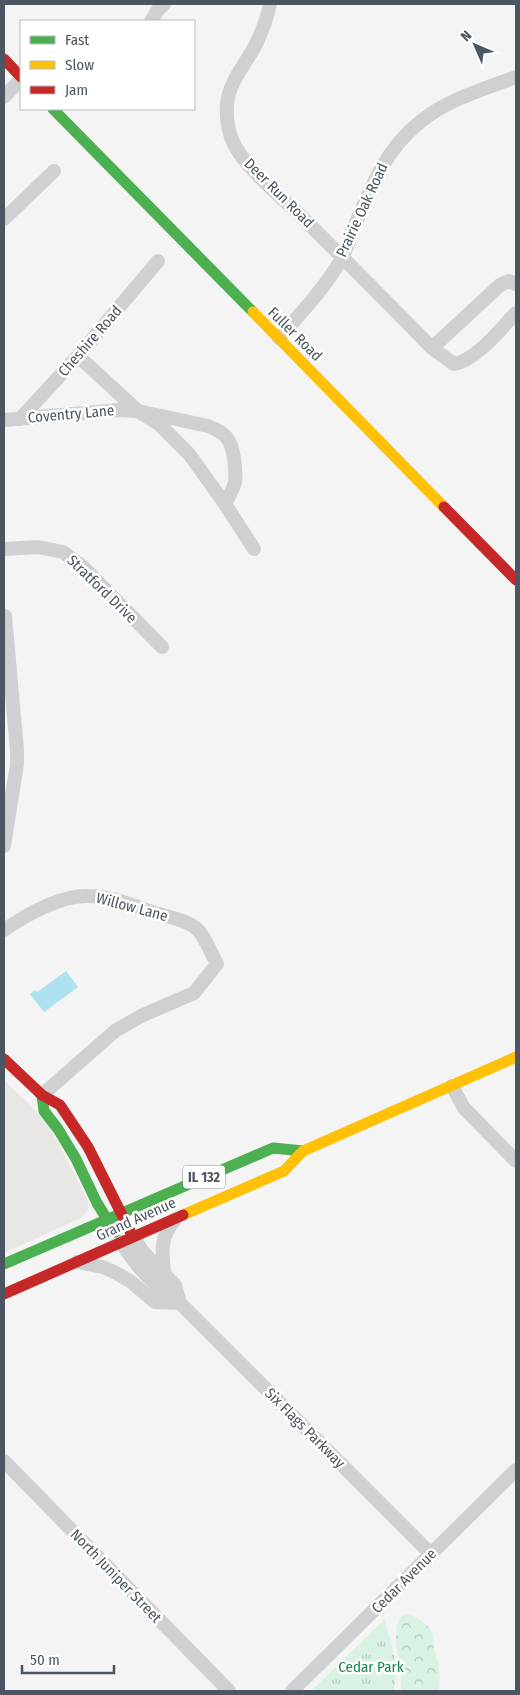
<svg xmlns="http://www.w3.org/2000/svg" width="520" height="1695" font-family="'Fira Sans Condensed',sans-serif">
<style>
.commercial{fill:#e8e7e3}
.forest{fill:url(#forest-crowns)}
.park{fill:url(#park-tufts)}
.water{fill:#aee2f0}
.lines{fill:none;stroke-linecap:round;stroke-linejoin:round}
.street{stroke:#ced0d2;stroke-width:14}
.fast{stroke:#4caf50;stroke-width:11}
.slow{stroke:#ffc107;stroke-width:11}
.jam{stroke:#c62828;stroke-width:11}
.labels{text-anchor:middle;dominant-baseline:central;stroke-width:5;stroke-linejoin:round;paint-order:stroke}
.shield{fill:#fff;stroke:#808990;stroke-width:1}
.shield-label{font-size:14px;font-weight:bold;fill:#4a5661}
.street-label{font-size:15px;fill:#4a5661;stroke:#fff}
.park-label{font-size:15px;fill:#17864f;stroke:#fff}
</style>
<defs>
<pattern id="forest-crowns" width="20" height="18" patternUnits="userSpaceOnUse" patternTransform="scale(1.25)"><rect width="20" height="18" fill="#d9f2e3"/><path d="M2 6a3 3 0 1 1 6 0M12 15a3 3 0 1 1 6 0" fill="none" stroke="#b2c7bb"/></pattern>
<pattern id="park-tufts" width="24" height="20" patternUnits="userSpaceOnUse" patternTransform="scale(1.25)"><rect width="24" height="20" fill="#d9f2e3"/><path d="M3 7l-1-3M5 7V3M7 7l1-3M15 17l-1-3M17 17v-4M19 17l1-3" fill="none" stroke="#b2c7bb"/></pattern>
</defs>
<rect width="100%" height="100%" fill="#f4f4f4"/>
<path class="commercial" d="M 4,1080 L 35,1110 L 52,1131 L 88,1201 L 88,1210 L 81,1218 L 4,1253 Z"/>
<path class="forest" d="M 405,1614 C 417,1616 431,1624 433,1637 C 434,1641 433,1645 434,1649 C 440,1668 440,1672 439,1691 L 401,1691 C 404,1672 386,1623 405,1614 Z"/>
<path class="park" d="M 384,1620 C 391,1642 401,1668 393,1691 L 311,1691 Z"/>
<path class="water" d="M 66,971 L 78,987 L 44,1012 L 30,994 L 35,990 L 37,992 Z"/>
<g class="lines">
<path class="street" d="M 270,4 C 267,19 262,32 255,46 C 245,65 229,82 227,104 C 226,118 228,132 234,144 C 245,167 282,198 301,216 C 345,260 389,304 432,348
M 151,21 L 157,11 L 164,4
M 4,97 L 21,79
M 4,219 L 54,171
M 516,284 L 509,281 L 500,285 L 432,348 L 454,364 C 477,360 500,329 516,313
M 279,338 C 301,313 325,288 342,258 C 348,247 351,234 356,223 C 372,184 387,148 420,122 C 448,99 484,89 516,77
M 78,356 L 138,411 L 208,426 C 226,433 231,439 234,458 C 235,466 236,474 235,482 C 233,490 228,498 225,504 L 254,549
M 20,419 L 78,356 L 158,261
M 4,420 L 118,410 L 138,411 L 159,424 L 189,454 L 225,504
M 4,549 L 38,547 L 63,552 L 82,566 L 162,647
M 4,846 L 17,764 L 17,750 L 5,616
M 4,930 C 26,915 61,895 88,896 C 111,896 134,906 155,913 C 168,917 188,920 198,930 C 206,939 211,953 217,964 L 194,993 L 141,1016 L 115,1031 L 42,1095
M 452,1086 L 464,1108 L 516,1161
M 133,1237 L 143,1252 L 175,1285 L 180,1303
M 121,1242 C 136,1267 155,1287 180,1303 L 431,1554
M 77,1262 L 103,1267 L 116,1273 L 130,1281 L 155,1302 L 179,1303
M 164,1272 C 162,1252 160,1237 174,1221
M 4,1461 L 229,1691
M 292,1691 L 516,1470"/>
<path class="fast" d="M 53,109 L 253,312
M 42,1095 L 44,1111 L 58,1129 L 76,1159 L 97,1203 L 115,1232
M 4,1264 L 273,1148 L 303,1151"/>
<path class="slow" d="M 253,312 L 444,507
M 183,1215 L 284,1171 L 303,1151 L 516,1057"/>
<path class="jam" d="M 4,59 L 21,77
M 444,507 L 516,580
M 4,1059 L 42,1095 L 60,1105 L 88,1147 L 133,1237
M 4,1294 L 183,1215"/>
</g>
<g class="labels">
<rect class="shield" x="183" y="1165.5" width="42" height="23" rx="4"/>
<g class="shield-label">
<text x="204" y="1177">IL 132</text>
</g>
<g class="street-label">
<text transform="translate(279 193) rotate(45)">Deer Run Road</text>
<text transform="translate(362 210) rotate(-65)">Prairie Oak Road</text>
<text transform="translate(295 334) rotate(45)">Fuller Road</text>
<text transform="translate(90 341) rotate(-49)">Cheshire Road</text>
<text transform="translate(71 414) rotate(-5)">Coventry Lane</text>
<text transform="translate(102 589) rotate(44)">Stratford Drive</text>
<text transform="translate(132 907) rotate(15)">Willow Lane</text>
<text transform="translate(136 1219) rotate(-24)">Grand Avenue</text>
<text transform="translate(305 1428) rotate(45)">Six Flags Parkway</text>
<text transform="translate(116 1576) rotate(46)">North Juniper Street</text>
<text transform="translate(404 1581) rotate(-45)">Cedar Avenue</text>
</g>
<g class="park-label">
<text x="371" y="1667">Cedar Park</text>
</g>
</g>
<rect width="520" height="1695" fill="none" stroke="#4a5661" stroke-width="10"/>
<rect x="20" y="20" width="175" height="90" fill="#ffffff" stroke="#b7bbc0"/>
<rect x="30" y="36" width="25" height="8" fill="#4caf50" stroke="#b7bbc0"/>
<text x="65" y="45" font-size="15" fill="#4a5661">Fast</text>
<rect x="30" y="61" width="25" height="8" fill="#ffc107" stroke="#b7bbc0"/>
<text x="65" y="70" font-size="15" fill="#4a5661">Slow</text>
<rect x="30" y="86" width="25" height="8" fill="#c62828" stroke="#b7bbc0"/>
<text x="65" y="95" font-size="15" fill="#4a5661">Jam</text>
<g transform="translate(475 45) rotate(315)" stroke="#ffffff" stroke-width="4" paint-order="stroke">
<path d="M0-4L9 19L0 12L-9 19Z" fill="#4a5661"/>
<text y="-8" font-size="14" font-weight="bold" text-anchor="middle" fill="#4a5661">N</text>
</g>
<path d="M22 1665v8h92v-8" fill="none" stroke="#4a5661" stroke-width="2.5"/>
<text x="30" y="1665" font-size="15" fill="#4a5661" stroke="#ffffff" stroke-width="4" paint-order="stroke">50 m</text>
</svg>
